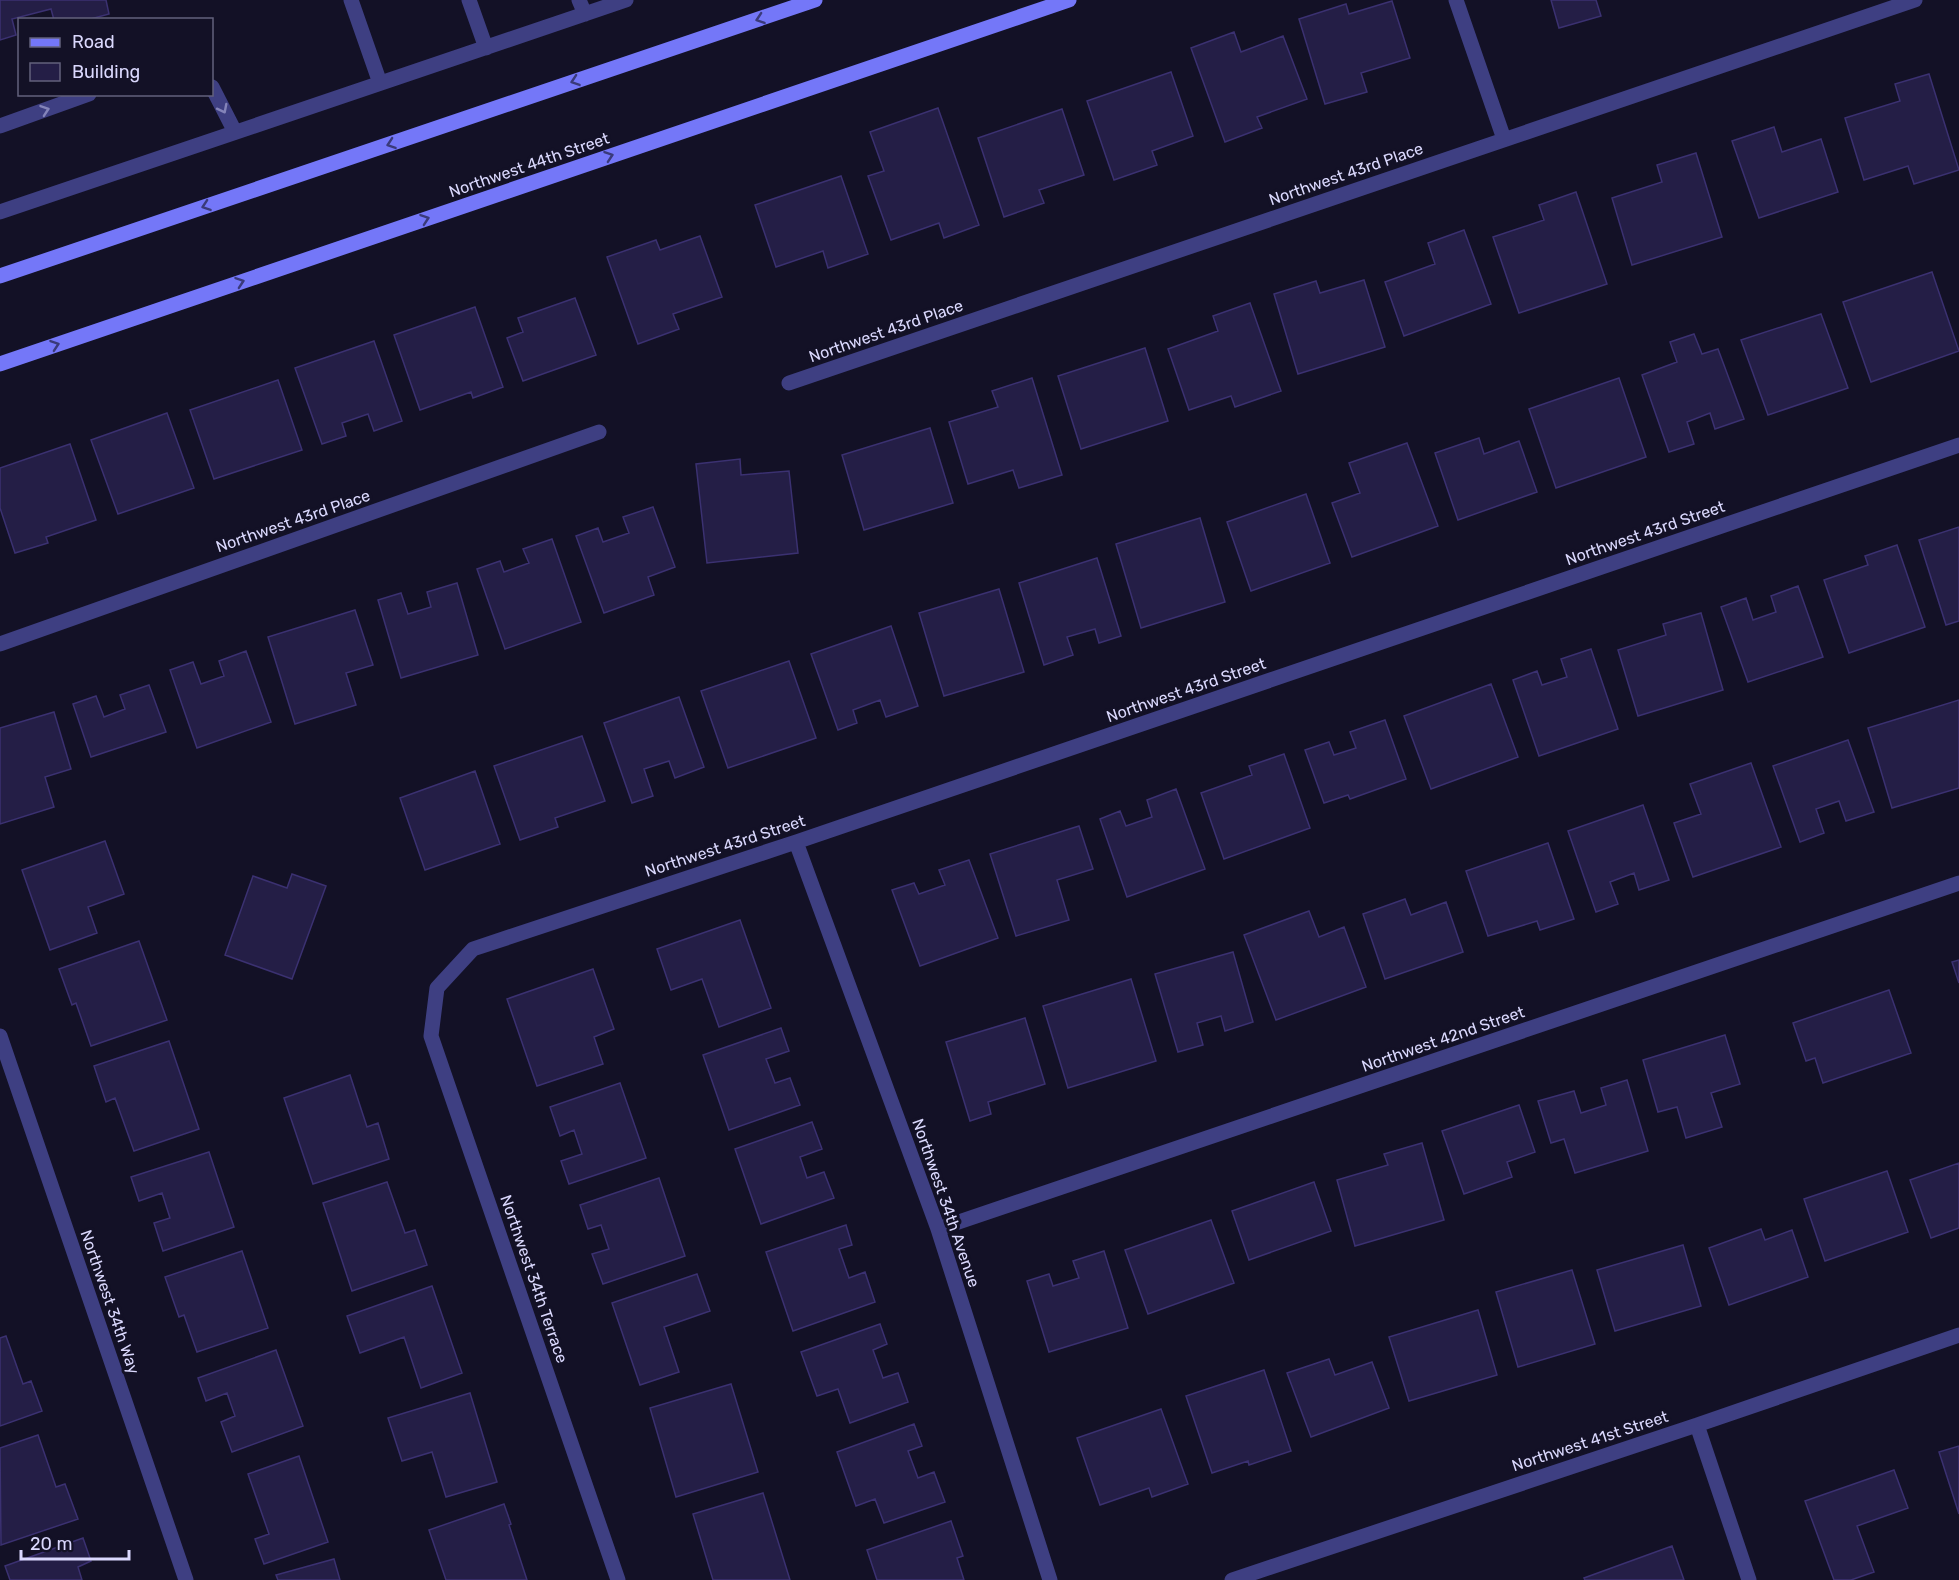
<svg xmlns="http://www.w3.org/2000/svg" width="1959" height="1580" font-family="Rubik,sans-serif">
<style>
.building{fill:#241e46;stroke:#3b3171;stroke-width:1.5}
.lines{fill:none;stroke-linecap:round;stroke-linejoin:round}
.lane{stroke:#3e3f82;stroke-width:15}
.street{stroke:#3e3f82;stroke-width:15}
.secondary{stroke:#7477f8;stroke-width:15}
.oneway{stroke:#3a3a7a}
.oneway2{stroke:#8484b9}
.labels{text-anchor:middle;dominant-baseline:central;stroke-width:6;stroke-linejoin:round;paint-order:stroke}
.street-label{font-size:16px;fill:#dad8fd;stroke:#131126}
</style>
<rect width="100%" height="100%" fill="#131126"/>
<path class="building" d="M 0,0 L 106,0 L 109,14 L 87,20 L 54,20 L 51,9 L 12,19 L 16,35 L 0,40 Z
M 1551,0 L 1596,0 L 1601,16 L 1559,28 Z
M 1392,1 L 1410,58 L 1361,73 L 1367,92 L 1325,104 L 1299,19 L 1346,4 L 1349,14 Z
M 1234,32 L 1241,52 L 1283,36 L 1307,99 L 1257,117 L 1262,128 L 1225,142 L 1191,48 Z
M 1171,72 L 1193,136 L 1152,151 L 1157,165 L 1114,180 L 1087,101 Z
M 1929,74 L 1959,170 L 1914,184 L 1908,166 L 1864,180 L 1845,118 L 1900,101 L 1895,84 Z
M 938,108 L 979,225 L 944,238 L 939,223 L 891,240 L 868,176 L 884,171 L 870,132 Z
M 1062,109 L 1084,175 L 1039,190 L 1044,203 L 1004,217 L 978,138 Z
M 1774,127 L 1782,152 L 1821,139 L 1838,192 L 1759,218 L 1732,141 Z
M 1696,153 L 1722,237 L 1632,265 L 1612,198 L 1662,182 L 1657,165 Z
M 841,176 L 868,254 L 828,268 L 823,251 L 776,267 L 755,205 Z
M 1576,192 L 1607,284 L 1519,313 L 1493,237 L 1544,220 L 1539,205 Z
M 1464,230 L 1491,304 L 1404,336 L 1385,282 L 1435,264 L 1428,243 Z
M 700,236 L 722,297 L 673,314 L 679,329 L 638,344 L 607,257 L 656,240 L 660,250 Z
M 1932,272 L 1959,351 L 1871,382 L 1843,302 Z
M 1364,280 L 1385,347 L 1298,374 L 1274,294 L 1316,281 L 1320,293 Z
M 575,298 L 596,355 L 523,381 L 507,338 L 523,332 L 518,318 Z
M 1250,303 L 1281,391 L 1235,407 L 1231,396 L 1189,410 L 1168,349 L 1218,331 L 1213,316 Z
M 475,307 L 503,387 L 473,398 L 471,392 L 420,410 L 394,335 Z
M 1821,314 L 1848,388 L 1768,415 L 1741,340 Z
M 1694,334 L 1702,354 L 1718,349 L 1744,419 L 1715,429 L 1710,413 L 1687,422 L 1694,444 L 1669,452 L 1642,375 L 1677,362 L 1670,342 Z
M 374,341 L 402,421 L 374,431 L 368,414 L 342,423 L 346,436 L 322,444 L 295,368 Z
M 1145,348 L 1168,421 L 1081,449 L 1058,376 Z
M 1032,378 L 1062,475 L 1019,488 L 1013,470 L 968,484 L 949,422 L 998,407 L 992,391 Z
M 1619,378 L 1646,457 L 1556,488 L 1529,409 Z
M 278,380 L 302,450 L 214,479 L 190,410 Z
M 167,413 L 194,488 L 118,514 L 91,440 Z
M 930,428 L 953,503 L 864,530 L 842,455 Z
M 1479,438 L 1484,454 L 1519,441 L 1537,492 L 1458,520 L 1435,453 Z
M 1407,443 L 1438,526 L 1352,557 L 1332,503 L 1360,493 L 1349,463 Z
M 70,444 L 96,520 L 46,537 L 48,543 L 15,553 L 0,508 L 0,468 Z
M 740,459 L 741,475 L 789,471 L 798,553 L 707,563 L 696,464 Z
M 1306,494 L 1330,563 L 1251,591 L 1227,522 Z
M 653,507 L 675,567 L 648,577 L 654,595 L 604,613 L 576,536 L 598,528 L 603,542 L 629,533 L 623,517 Z
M 1200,518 L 1225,602 L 1141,628 L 1116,544 Z
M 1959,527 L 1959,621 L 1946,625 L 1919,540 Z
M 552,539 L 581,622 L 505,649 L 477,569 L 500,561 L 504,572 L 529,563 L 523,549 Z
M 1897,545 L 1925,627 L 1849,653 L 1824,580 L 1868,565 L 1865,556 Z
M 1097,558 L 1121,636 L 1099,643 L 1095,629 L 1067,637 L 1073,655 L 1044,665 L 1019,583 Z
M 457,583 L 478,655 L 401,678 L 378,600 L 401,593 L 408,614 L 431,607 L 427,592 Z
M 1798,586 L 1823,657 L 1748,682 L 1721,607 L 1746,598 L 1753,620 L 1776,612 L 1771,596 Z
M 999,589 L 1024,672 L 944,696 L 919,613 Z
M 355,610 L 373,665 L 346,673 L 356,705 L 295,724 L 268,637 Z
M 1701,613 L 1723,690 L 1638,716 L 1618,650 L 1666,635 L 1663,624 Z
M 891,626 L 918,706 L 886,717 L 880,700 L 853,710 L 857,723 L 838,730 L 811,654 Z
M 1591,649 L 1618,729 L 1539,756 L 1513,680 L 1537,671 L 1542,685 L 1567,677 L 1561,659 Z
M 246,651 L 271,722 L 197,748 L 170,670 L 193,662 L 201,684 L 224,676 L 219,661 Z
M 789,661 L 816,738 L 728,768 L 701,691 Z
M 1491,684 L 1518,757 L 1431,789 L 1404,716 Z
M 149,685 L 166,732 L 91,757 L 73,704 L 96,696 L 104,717 L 125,709 L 120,695 Z
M 679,697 L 704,767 L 675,778 L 669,761 L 644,769 L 653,796 L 632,803 L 604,723 Z
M 1959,700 L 1959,788 L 1892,808 L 1868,728 Z
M 54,712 L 71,769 L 45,777 L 54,807 L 0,824 L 0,728 Z
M 1385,720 L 1406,779 L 1350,799 L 1348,795 L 1324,803 L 1305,750 L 1329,742 L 1334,755 L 1356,748 L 1350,732 Z
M 582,736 L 605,801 L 555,818 L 558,827 L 520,840 L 494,766 Z
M 1848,740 L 1874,812 L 1846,821 L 1839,801 L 1816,809 L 1824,833 L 1800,842 L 1773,766 Z
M 1284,754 L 1310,828 L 1224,859 L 1201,793 L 1252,775 L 1249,766 Z
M 1751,763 L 1781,847 L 1693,877 L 1674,823 L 1701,814 L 1690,784 Z
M 475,771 L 500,844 L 425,870 L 400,798 Z
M 1176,789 L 1205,869 L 1127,897 L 1100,819 L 1120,811 L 1126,826 L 1152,817 L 1147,800 Z
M 1643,805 L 1669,880 L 1639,890 L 1634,873 L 1610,882 L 1618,904 L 1596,912 L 1568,831 Z
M 1079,826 L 1093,869 L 1057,880 L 1069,920 L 1016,936 L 990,854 Z
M 105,841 L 124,894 L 88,907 L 97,933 L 50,950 L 22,870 Z
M 1548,843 L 1574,919 L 1540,930 L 1537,921 L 1488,936 L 1466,871 Z
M 969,860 L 998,938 L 920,966 L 892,890 L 914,883 L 919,894 L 945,885 L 939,870 Z
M 292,874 L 326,886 L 292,979 L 225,955 L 253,876 L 287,888 Z
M 1405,899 L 1411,915 L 1446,902 L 1463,952 L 1385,979 L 1363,914 Z
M 1309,911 L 1319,937 L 1344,927 L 1366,987 L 1276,1020 L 1244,935 Z
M 740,920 L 771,1008 L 719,1027 L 702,979 L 671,990 L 657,949 Z
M 139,941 L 167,1020 L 91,1046 L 76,1003 L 72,1005 L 59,969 Z
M 1233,952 L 1253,1022 L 1225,1031 L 1221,1016 L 1197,1023 L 1203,1045 L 1178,1052 L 1155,974 Z
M 1959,960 L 1959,983 L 1952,962 Z
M 593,969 L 614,1029 L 594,1037 L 603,1064 L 537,1086 L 507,999 Z
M 1131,979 L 1156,1061 L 1068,1088 L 1043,1006 Z
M 1889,990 L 1911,1053 L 1823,1083 L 1815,1058 L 1806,1061 L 1793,1023 Z
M 1025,1018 L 1045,1084 L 988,1102 L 991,1114 L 970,1121 L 946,1042 Z
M 781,1028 L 789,1051 L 766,1059 L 775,1083 L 790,1078 L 800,1105 L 729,1130 L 703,1055 Z
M 1725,1035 L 1740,1084 L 1711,1093 L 1722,1127 L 1686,1138 L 1677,1107 L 1658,1112 L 1643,1060 Z
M 169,1041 L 199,1129 L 134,1151 L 115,1098 L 106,1102 L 94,1066 Z
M 350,1075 L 367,1127 L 378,1123 L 389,1159 L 313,1184 L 284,1098 Z
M 1627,1080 L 1648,1151 L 1575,1173 L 1564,1139 L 1551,1143 L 1538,1101 L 1574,1091 L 1581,1113 L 1606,1105 L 1601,1088 Z
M 620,1083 L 646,1158 L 569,1184 L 561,1161 L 582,1154 L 574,1130 L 560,1136 L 550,1107 Z
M 1519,1105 L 1535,1152 L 1507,1162 L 1512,1177 L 1464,1194 L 1442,1131 Z
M 812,1122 L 822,1149 L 800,1157 L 807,1178 L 824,1172 L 834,1198 L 761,1224 L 735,1149 Z
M 1422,1143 L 1444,1220 L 1355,1246 L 1337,1180 L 1388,1165 L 1384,1154 Z
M 209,1152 L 234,1227 L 163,1251 L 154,1223 L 170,1218 L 162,1193 L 139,1201 L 131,1177 Z
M 1959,1163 L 1959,1228 L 1931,1238 L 1910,1180 Z
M 1887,1171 L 1908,1232 L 1825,1261 L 1804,1199 Z
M 659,1178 L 685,1256 L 603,1284 L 592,1254 L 609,1249 L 601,1225 L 588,1229 L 580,1205 Z
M 387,1182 L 405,1233 L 415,1230 L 427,1265 L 352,1291 L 323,1203 Z
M 1314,1182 L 1331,1231 L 1249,1260 L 1232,1211 Z
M 1211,1220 L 1234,1283 L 1148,1314 L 1125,1250 Z
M 846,1225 L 852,1245 L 839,1249 L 849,1278 L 865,1272 L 875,1302 L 793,1331 L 766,1252 Z
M 1761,1229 L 1765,1240 L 1792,1230 L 1808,1277 L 1729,1305 L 1709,1248 Z
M 1683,1245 L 1701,1306 L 1615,1331 L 1597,1270 Z
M 242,1251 L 268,1328 L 197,1352 L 184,1315 L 179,1317 L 165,1277 Z
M 1104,1251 L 1128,1328 L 1049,1352 L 1027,1281 L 1049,1274 L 1053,1286 L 1079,1278 L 1073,1261 Z
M 1572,1270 L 1595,1344 L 1518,1367 L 1496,1292 Z
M 697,1274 L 710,1311 L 664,1327 L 679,1372 L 640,1385 L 612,1303 Z
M 432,1286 L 462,1373 L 421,1388 L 404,1337 L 360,1353 L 347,1316 Z
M 1478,1310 L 1497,1375 L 1409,1401 L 1389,1337 Z
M 880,1324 L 887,1344 L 873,1350 L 883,1378 L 898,1373 L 908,1402 L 850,1423 L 838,1389 L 817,1396 L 801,1352 Z
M 6,1336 L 23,1384 L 31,1381 L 42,1411 L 0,1426 L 0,1338 Z
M 276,1350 L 303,1426 L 232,1452 L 221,1422 L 235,1416 L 227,1393 L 206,1401 L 198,1378 Z
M 1329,1359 L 1335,1375 L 1372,1362 L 1389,1408 L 1311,1437 L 1287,1373 Z
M 1264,1370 L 1291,1451 L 1249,1465 L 1248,1461 L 1212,1473 L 1186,1396 Z
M 731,1384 L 758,1472 L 676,1497 L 650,1408 Z
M 470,1393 L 497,1482 L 446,1497 L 432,1452 L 402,1461 L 388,1418 Z
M 1161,1409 L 1188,1484 L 1152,1497 L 1149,1488 L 1100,1505 L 1077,1438 Z
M 914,1424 L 922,1446 L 908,1451 L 918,1478 L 934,1472 L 945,1502 L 884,1523 L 875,1499 L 856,1506 L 837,1452 Z
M 38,1435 L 56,1487 L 65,1484 L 78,1519 L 1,1545 L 0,1448 Z
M 1959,1446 L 1959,1514 L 1939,1452 Z
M 299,1456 L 328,1542 L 264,1564 L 255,1539 L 269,1534 L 248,1474 Z
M 1894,1470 L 1908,1508 L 1857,1526 L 1874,1572 L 1851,1580 L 1834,1580 L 1805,1501 Z
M 763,1493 L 790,1580 L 713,1580 L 693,1514 Z
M 504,1504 L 511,1524 L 509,1525 L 527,1580 L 446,1580 L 429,1530 Z
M 951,1521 L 963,1556 L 957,1558 L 964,1580 L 877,1580 L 867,1550 Z
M 83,1538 L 91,1561 L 78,1567 L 82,1580 L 10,1580 L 5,1566 Z
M 1672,1546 L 1684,1580 L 1585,1580 L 1584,1578 Z
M 334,1559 L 340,1580 L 278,1580 L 276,1575 Z"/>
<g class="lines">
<path class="lane" d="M 351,0 L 380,83
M 469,0 L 486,48
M 579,0 L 585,14
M 212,87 L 235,132
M 0,126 L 89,94
M 0,212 L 626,0"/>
<path class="street" d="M 1456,0 L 1504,139
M 789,383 L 1915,0
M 0,644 L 599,432
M 796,842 L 938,1229 L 1050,1580
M 0,1036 L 186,1580
M 938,1229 L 1959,883
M 1697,1425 L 1749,1580
M 618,1580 L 431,1036 L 437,988 L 473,949 L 796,842 L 1959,445
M 1232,1580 L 1697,1425 L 1959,1335"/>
<path class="secondary" d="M 0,276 L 815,0
M 0,364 L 1069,0"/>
</g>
<defs><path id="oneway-chevron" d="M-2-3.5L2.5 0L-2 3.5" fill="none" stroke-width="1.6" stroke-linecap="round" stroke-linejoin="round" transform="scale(1.5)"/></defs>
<g class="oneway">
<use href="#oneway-chevron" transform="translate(760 19) rotate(161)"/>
<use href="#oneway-chevron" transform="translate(575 81) rotate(161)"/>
<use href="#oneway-chevron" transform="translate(391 144) rotate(161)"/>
<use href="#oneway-chevron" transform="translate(609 156) rotate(-19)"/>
<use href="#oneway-chevron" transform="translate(206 206) rotate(161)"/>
<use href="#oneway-chevron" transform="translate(425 219) rotate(-19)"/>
<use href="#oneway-chevron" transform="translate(240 282) rotate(-19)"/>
<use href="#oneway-chevron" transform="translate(55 345) rotate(-19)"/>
</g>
<g class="oneway2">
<use href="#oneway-chevron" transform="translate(223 109) rotate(63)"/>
<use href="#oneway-chevron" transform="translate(45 110) rotate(-19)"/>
</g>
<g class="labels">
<g class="street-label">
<text transform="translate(529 165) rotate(-19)">Northwest 44th Street</text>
<text transform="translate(1346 174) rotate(-19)">Northwest 43rd Place</text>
<text transform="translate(886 331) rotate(-19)">Northwest 43rd Place</text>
<text transform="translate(293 521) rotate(-19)">Northwest 43rd Place</text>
<text transform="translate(1645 533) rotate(-19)">Northwest 43rd Street</text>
<text transform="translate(1186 690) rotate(-19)">Northwest 43rd Street</text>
<text transform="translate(725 846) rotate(-18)">Northwest 43rd Street</text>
<text transform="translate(1443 1039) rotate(-19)">Northwest 42nd Street</text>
<text transform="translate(946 1203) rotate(71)">Northwest 34th Avenue</text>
<text transform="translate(534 1279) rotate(71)">Northwest 34th Terrace</text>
<text transform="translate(110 1302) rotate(71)">Northwest 34th Way</text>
<text transform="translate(1590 1441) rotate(-18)">Northwest 41st Street</text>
</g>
</g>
<rect x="18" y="18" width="195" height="78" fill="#131126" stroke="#63617c" stroke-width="1.5"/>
<rect x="30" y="38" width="30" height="9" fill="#7477f8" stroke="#63617c" stroke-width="1.5"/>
<text x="72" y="48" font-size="18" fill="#dad8fd">Road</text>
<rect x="30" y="63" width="30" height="18" fill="#241e46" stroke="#63617c" stroke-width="1.5"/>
<text x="72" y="78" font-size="18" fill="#dad8fd">Building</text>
<path d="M21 1550v9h108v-9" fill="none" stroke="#dad8fd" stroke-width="3"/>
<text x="30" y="1550" font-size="18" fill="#dad8fd" stroke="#131126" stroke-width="4.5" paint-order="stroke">20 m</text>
</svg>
